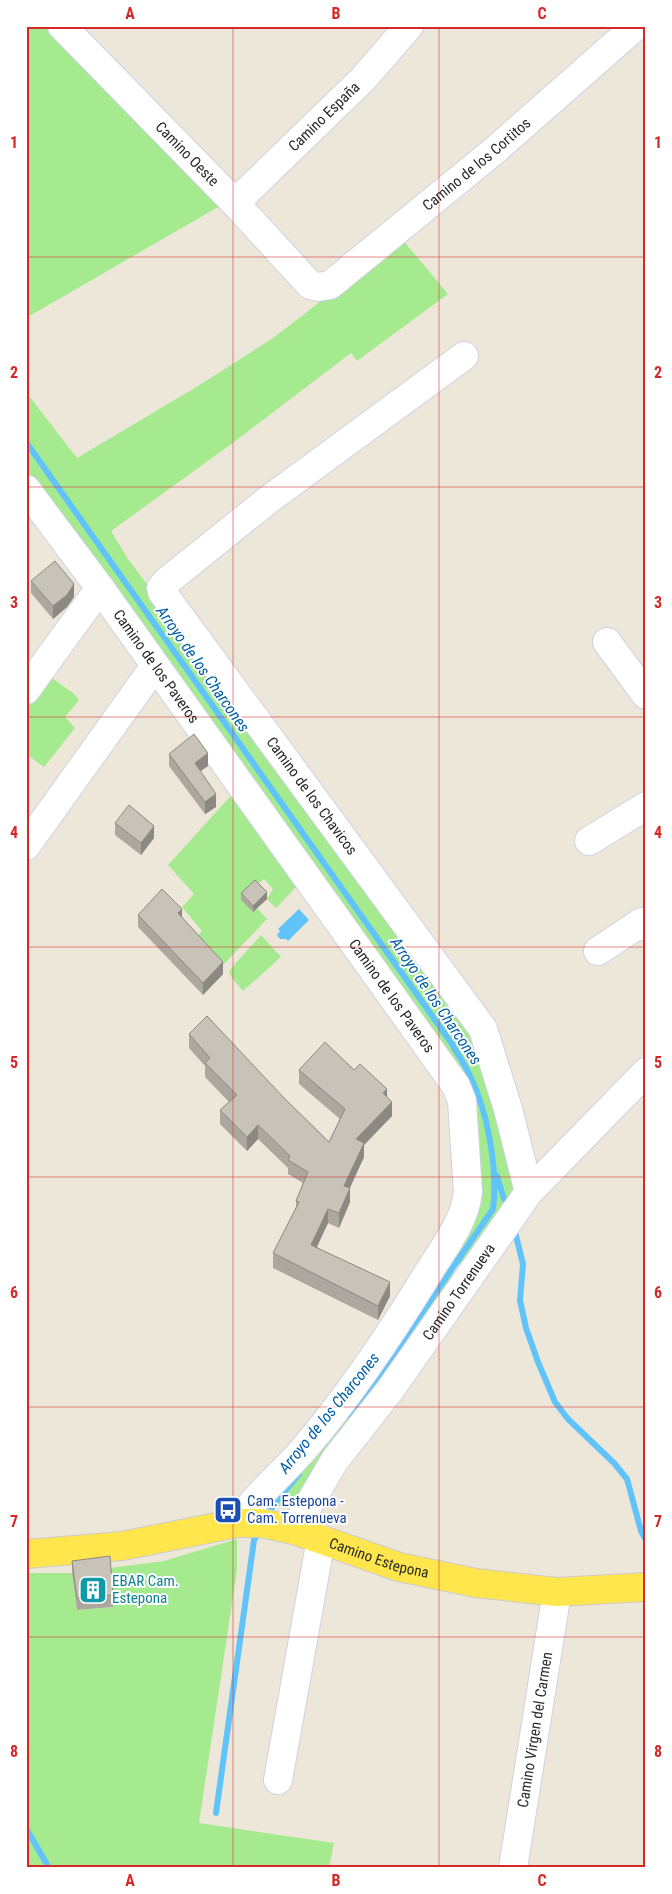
<svg xmlns="http://www.w3.org/2000/svg" width="672" height="1894" font-family="'Roboto Condensed',sans-serif">
<style>
.green{fill:#a6ea90}
.water{fill:#60c4fb}
.lines{fill:none;stroke-linecap:round;stroke-linejoin:round}
.stream{stroke:#60c4fb;stroke-width:6}
.minor-casing{stroke:#cfd1e4;stroke-width:30}
.major-casing{stroke:#ccc;stroke-width:30}
.minor{stroke:#fff;stroke-width:28}
.major{stroke:#ffe64d;stroke-width:28}
.wall{fill:#aca89f}
.shaded-wall{fill:#8c8882}
.building{fill:#c8c3b9;stroke:#8c8882}
.grid{fill:none;stroke:#d62828;stroke-width:1;stroke-opacity:0.55}
.labels{text-anchor:middle;dominant-baseline:central;stroke-width:4;stroke-linejoin:round;paint-order:stroke}
.street-label{font-size:15px;fill:#292929;stroke:#fff}
.transit-label{font-size:15px;fill:#164399;stroke:#fff;text-anchor:start}
.culture-label{font-size:15px;fill:#0d838f;stroke:#fff;text-anchor:start}
.water-label{font-size:16px;font-style:italic;fill:#005ea7;stroke:#fff}
.neatline{fill:none;stroke:#d62828;stroke-width:2}
.grid-label{font-size:16px;text-anchor:middle;font-weight:bold;fill:#d62828}
</style>
<rect width="100%" height="100%" fill="#ede7d9"/>
<path class="green" d="M 26,26 L 52,26 L 225,203 L 26,318 Z
M 402,239 L 448,294 L 357,361 L 351,353 L 230,445 L 111,531 L 128,559 L 230,694 L 474,1031 L 517,1187 L 466,1269 L 445,1254 L 453,1240 L 468,1099 L 26,478 L 26,392 L 77,458 L 198,386 L 273,338 Z
M 49,676 L 73,693 L 79,700 L 65,717 L 75,728 L 44,767 L 26,754 L 26,706 Z
M 236,790 L 299,884 L 276,908 L 267,899 L 273,889 L 264,879 L 241,899 L 253,912 L 257,908 L 267,919 L 222,966 L 195,938 L 202,931 L 182,907 L 194,894 L 168,865 Z
M 261,935 L 281,957 L 243,991 L 232,978 L 229,972 L 234,965 Z
M 444,1266 L 459,1277 L 387,1380 L 374,1371 Z
M 367,1382 L 381,1391 L 302,1492 L 286,1506 L 258,1506 Z
M 237,1539 L 237,1570 L 199,1823 L 334,1843 L 329,1868 L 26,1868 L 26,1573 L 72,1573 L 77,1610 L 113,1607 L 110,1568 L 164,1561 Z"/>
<path class="water" d="M 299,909 L 309,920 L 288,941 L 286,939 L 280,939 L 277,935 L 280,931 L 278,929 Z"/>
<g class="lines">
<path class="stream" d="M 26,442 L 452,1044 C 458,1055 466,1066 471,1078 C 488,1113 498,1170 493,1209 L 366,1394 L 347,1416
M 497,1176 L 504,1199
M 515,1232 L 523,1264 L 520,1300 L 526,1328 L 538,1362 L 555,1402 L 568,1419 L 614,1463 L 627,1479 L 641,1531 L 646,1540
M 266,1518 L 274,1504 L 299,1474
M 216,1813 L 254,1540 L 259,1531
M 26,1828 L 49,1868"/>
<defs>
<g id="minor">
<path id="s1" d="M 62,26 L 235,203 L 310,285 L 318,287 L 330,285 L 494,151 L 636,26"/>
<path id="s2" d="M 235,203 L 363,79 L 409,26"/>
<path id="s3" d="M 464,356 L 268,500 L 166,582 L 161,588 L 162,592 L 483,1029 L 508,1109 L 529,1192"/>
<path id="s4" d="M 26,489 L 100,588 L 456,1086 L 462,1101 L 468,1192 C 465,1221 445,1246 430,1270 C 392,1332 351,1394 303,1450 C 281,1475 256,1495 237,1523"/>
<path d="M 607,642 L 646,695"/>
<path d="M 26,690 L 100,588"/>
<path d="M 589,841 L 646,806"/>
<path d="M 26,846 L 155,666"/>
<path d="M 598,951 L 642,922 L 646,927"/>
<path id="s5" d="M 294,1530 L 335,1460 L 390,1390 L 529,1192 L 646,1072"/>
<path d="M 278,1780 L 321,1539"/>
<path id="s6" d="M 513,1868 L 557,1592"/>
</g>
<g id="major">
<path id="s7" d="M 26,1554 L 122,1546 L 237,1523 L 261,1523 L 294,1530 L 399,1567 L 476,1583 L 557,1592 L 646,1587"/>
</g>
</defs>
<use href="#minor" class="minor-casing"/>
<use href="#major" class="major-casing"/>
<use href="#minor" class="minor"/>
<use href="#major" class="major"/>
</g>
<path class="wall" d="M 31,581 L 74,597 L 67,607 L 53,619 L 31,593 Z
M 169,754 L 208,766 L 200,771 L 216,807 L 205,814 L 169,766 Z
M 115,823 L 154,838 L 141,855 L 115,835 Z
M 241,893 L 267,899 L 253,912 L 241,900 Z
M 138,915 L 182,918 L 223,974 L 203,995 L 138,927 Z
M 189,1034 L 285,1099 L 329,1142 L 340,1119 L 299,1084 L 299,1070 L 354,1070 L 387,1096 L 392,1116 L 364,1145 L 364,1157 L 350,1188 L 350,1202 L 339,1228 L 328,1223 L 317,1247 L 390,1296 L 378,1320 L 273,1268 L 273,1253 L 296,1208 L 296,1201 L 303,1183 L 288,1174 L 288,1168 L 258,1139 L 247,1151 L 220,1124 L 220,1110 L 229,1102 L 205,1077 L 205,1066 L 189,1048 Z
M 72,1561 L 113,1595 L 113,1607 L 77,1610 L 72,1573 Z"/>
<path class="shaded-wall" d="M 74,584 L 74,597 L 67,607 L 53,619 L 53,606 Z
M 208,753 L 208,766 L 195,775 L 195,763 Z
M 216,794 L 216,807 L 205,814 L 205,802 Z
M 154,826 L 154,838 L 141,855 L 141,843 Z
M 267,892 L 267,899 L 253,912 L 253,906 Z
M 182,909 L 182,921 L 178,913 Z
M 223,962 L 223,974 L 203,995 L 203,983 Z
M 387,1089 L 387,1103 L 383,1093 Z
M 392,1102 L 392,1116 L 364,1145 L 364,1157 L 344,1200 L 344,1186 L 356,1139 Z
M 258,1125 L 258,1139 L 247,1151 L 247,1137 Z
M 350,1188 L 350,1202 L 339,1228 L 339,1213 Z
M 328,1209 L 328,1223 L 311,1259 L 311,1245 Z
M 390,1282 L 390,1296 L 378,1320 L 378,1306 Z"/>
<path class="building" d="M 55,561 L 74,584 L 67,595 L 53,606 L 31,581 Z
M 194,734 L 208,753 L 195,763 L 216,794 L 205,802 L 169,754 Z
M 129,805 L 154,826 L 141,843 L 115,823 Z
M 255,880 L 267,892 L 253,906 L 241,893 Z
M 162,889 L 182,909 L 178,913 L 223,962 L 203,983 L 138,915 Z
M 207,1016 L 285,1099 L 329,1142 L 345,1109 L 299,1070 L 325,1042 L 354,1070 L 360,1064 L 387,1089 L 383,1093 L 392,1102 L 356,1139 L 364,1143 L 344,1186 L 350,1188 L 339,1213 L 328,1209 L 311,1245 L 390,1282 L 378,1306 L 273,1253 L 299,1202 L 296,1201 L 308,1172 L 288,1160 L 290,1156 L 258,1125 L 247,1137 L 220,1110 L 237,1095 L 205,1063 L 210,1058 L 189,1034 Z
M 110,1556 L 113,1595 L 77,1598 L 72,1561 Z"/>
<path class="grid" d="M 233,26 L 233,1868M 439,26 L 439,1868M 26,257 L 646,257M 26,487 L 646,487M 26,717 L 646,717M 26,947 L 646,947M 26,1177 L 646,1177M 26,1407 L 646,1407M 26,1637 L 646,1637"/>
<defs>
<symbol id="bus-square" viewBox="-11 -11 22 22"><rect x="-9" y="-9" width="18" height="18" rx="4" fill="#1a4fb4" stroke="#fff"/><path d="M-5-6H5V4H4V6H2V4H-2V6H-4V4H-5ZM-3.5-4V0h7V-4ZM-3.5 1.2v1.5H-2V1.2ZM2 1.2v1.5H3.5V1.2Z" fill="#fff"/></symbol>
<symbol id="building-square" viewBox="-11 -11 22 22"><rect x="-9" y="-9" width="18" height="18" rx="4" fill="#0f9aa8" stroke="#fff"/><path d="M-4-6H4V6H1V3H-1V6H-4ZM-2.5-4.3h1.7v1.8h-1.7ZM.8-4.3h1.7v1.8H.8ZM-2.5-1h1.7V.8h-1.7ZM.8-1h1.7V.8H.8Z" fill="#fff"/></symbol>
</defs>
<g fill-rule="evenodd">
<use href="#bus-square" x="212" y="1494" width="32" height="32"/>
<use href="#building-square" x="77" y="1574" width="32" height="32"/>
</g>
<g class="labels">
<g class="street-label">
<text stroke="none"><textPath href="#s2" startOffset="124">Camino España</textPath></text>
<text stroke="none"><textPath href="#s1" startOffset="179">Camino Oeste</textPath></text>
<text stroke="none"><textPath href="#s1" startOffset="569">Camino de los Cortitos</textPath></text>
<text stroke="none"><textPath href="#s4" startOffset="220">Camino de los Paveros</textPath></text>
<text stroke="none"><textPath href="#s3" startOffset="639">Camino de los Chavicos</textPath></text>
<text stroke="none"><textPath href="#s4" startOffset="625">Camino de los Paveros</textPath></text>
<text stroke="none"><textPath href="#s5" startOffset="290">Camino Torrenueva</textPath></text>
<text stroke="none"><textPath href="#s7" startOffset="361">Camino Estepona</textPath></text>
<text stroke="none"><textPath href="#s6" startOffset="140">Camino Virgen del Carmen</textPath></text>
</g>
<g class="transit-label">
<text x="247" y="1501">Cam. Estepona -<tspan x="247" dy="17">Cam. Torrenueva</tspan></text>
</g>
<g class="culture-label">
<text x="112" y="1581">EBAR Cam.<tspan x="112" dy="17">Estepona</tspan></text>
</g>
<g class="water-label">
<text transform="translate(203 669) rotate(55)">Arroyo de los Charcones</text>
<text transform="translate(436 1001) rotate(56)">Arroyo de los Charcones</text>
<text transform="translate(329 1413) rotate(-51)">Arroyo de los Charcones</text>
</g>
</g>
<rect width="672" height="1894" fill="none" stroke="#ffffff" stroke-width="55"/>
<rect x="28" y="28" width="616" height="1838" class="neatline"/>
<g class="grid-label">
<text x="130" y="19">A</text>
<text x="336" y="19">B</text>
<text x="542" y="19">C</text>
<text x="14" y="148">1</text>
<text x="658" y="148">1</text>
<text x="14" y="378">2</text>
<text x="658" y="378">2</text>
<text x="14" y="608">3</text>
<text x="658" y="608">3</text>
<text x="14" y="838">4</text>
<text x="658" y="838">4</text>
<text x="14" y="1068">5</text>
<text x="658" y="1068">5</text>
<text x="14" y="1298">6</text>
<text x="658" y="1298">6</text>
<text x="14" y="1527">7</text>
<text x="658" y="1527">7</text>
<text x="14" y="1757">8</text>
<text x="658" y="1757">8</text>
<text x="130" y="1886">A</text>
<text x="336" y="1886">B</text>
<text x="542" y="1886">C</text>
</g>
</svg>
